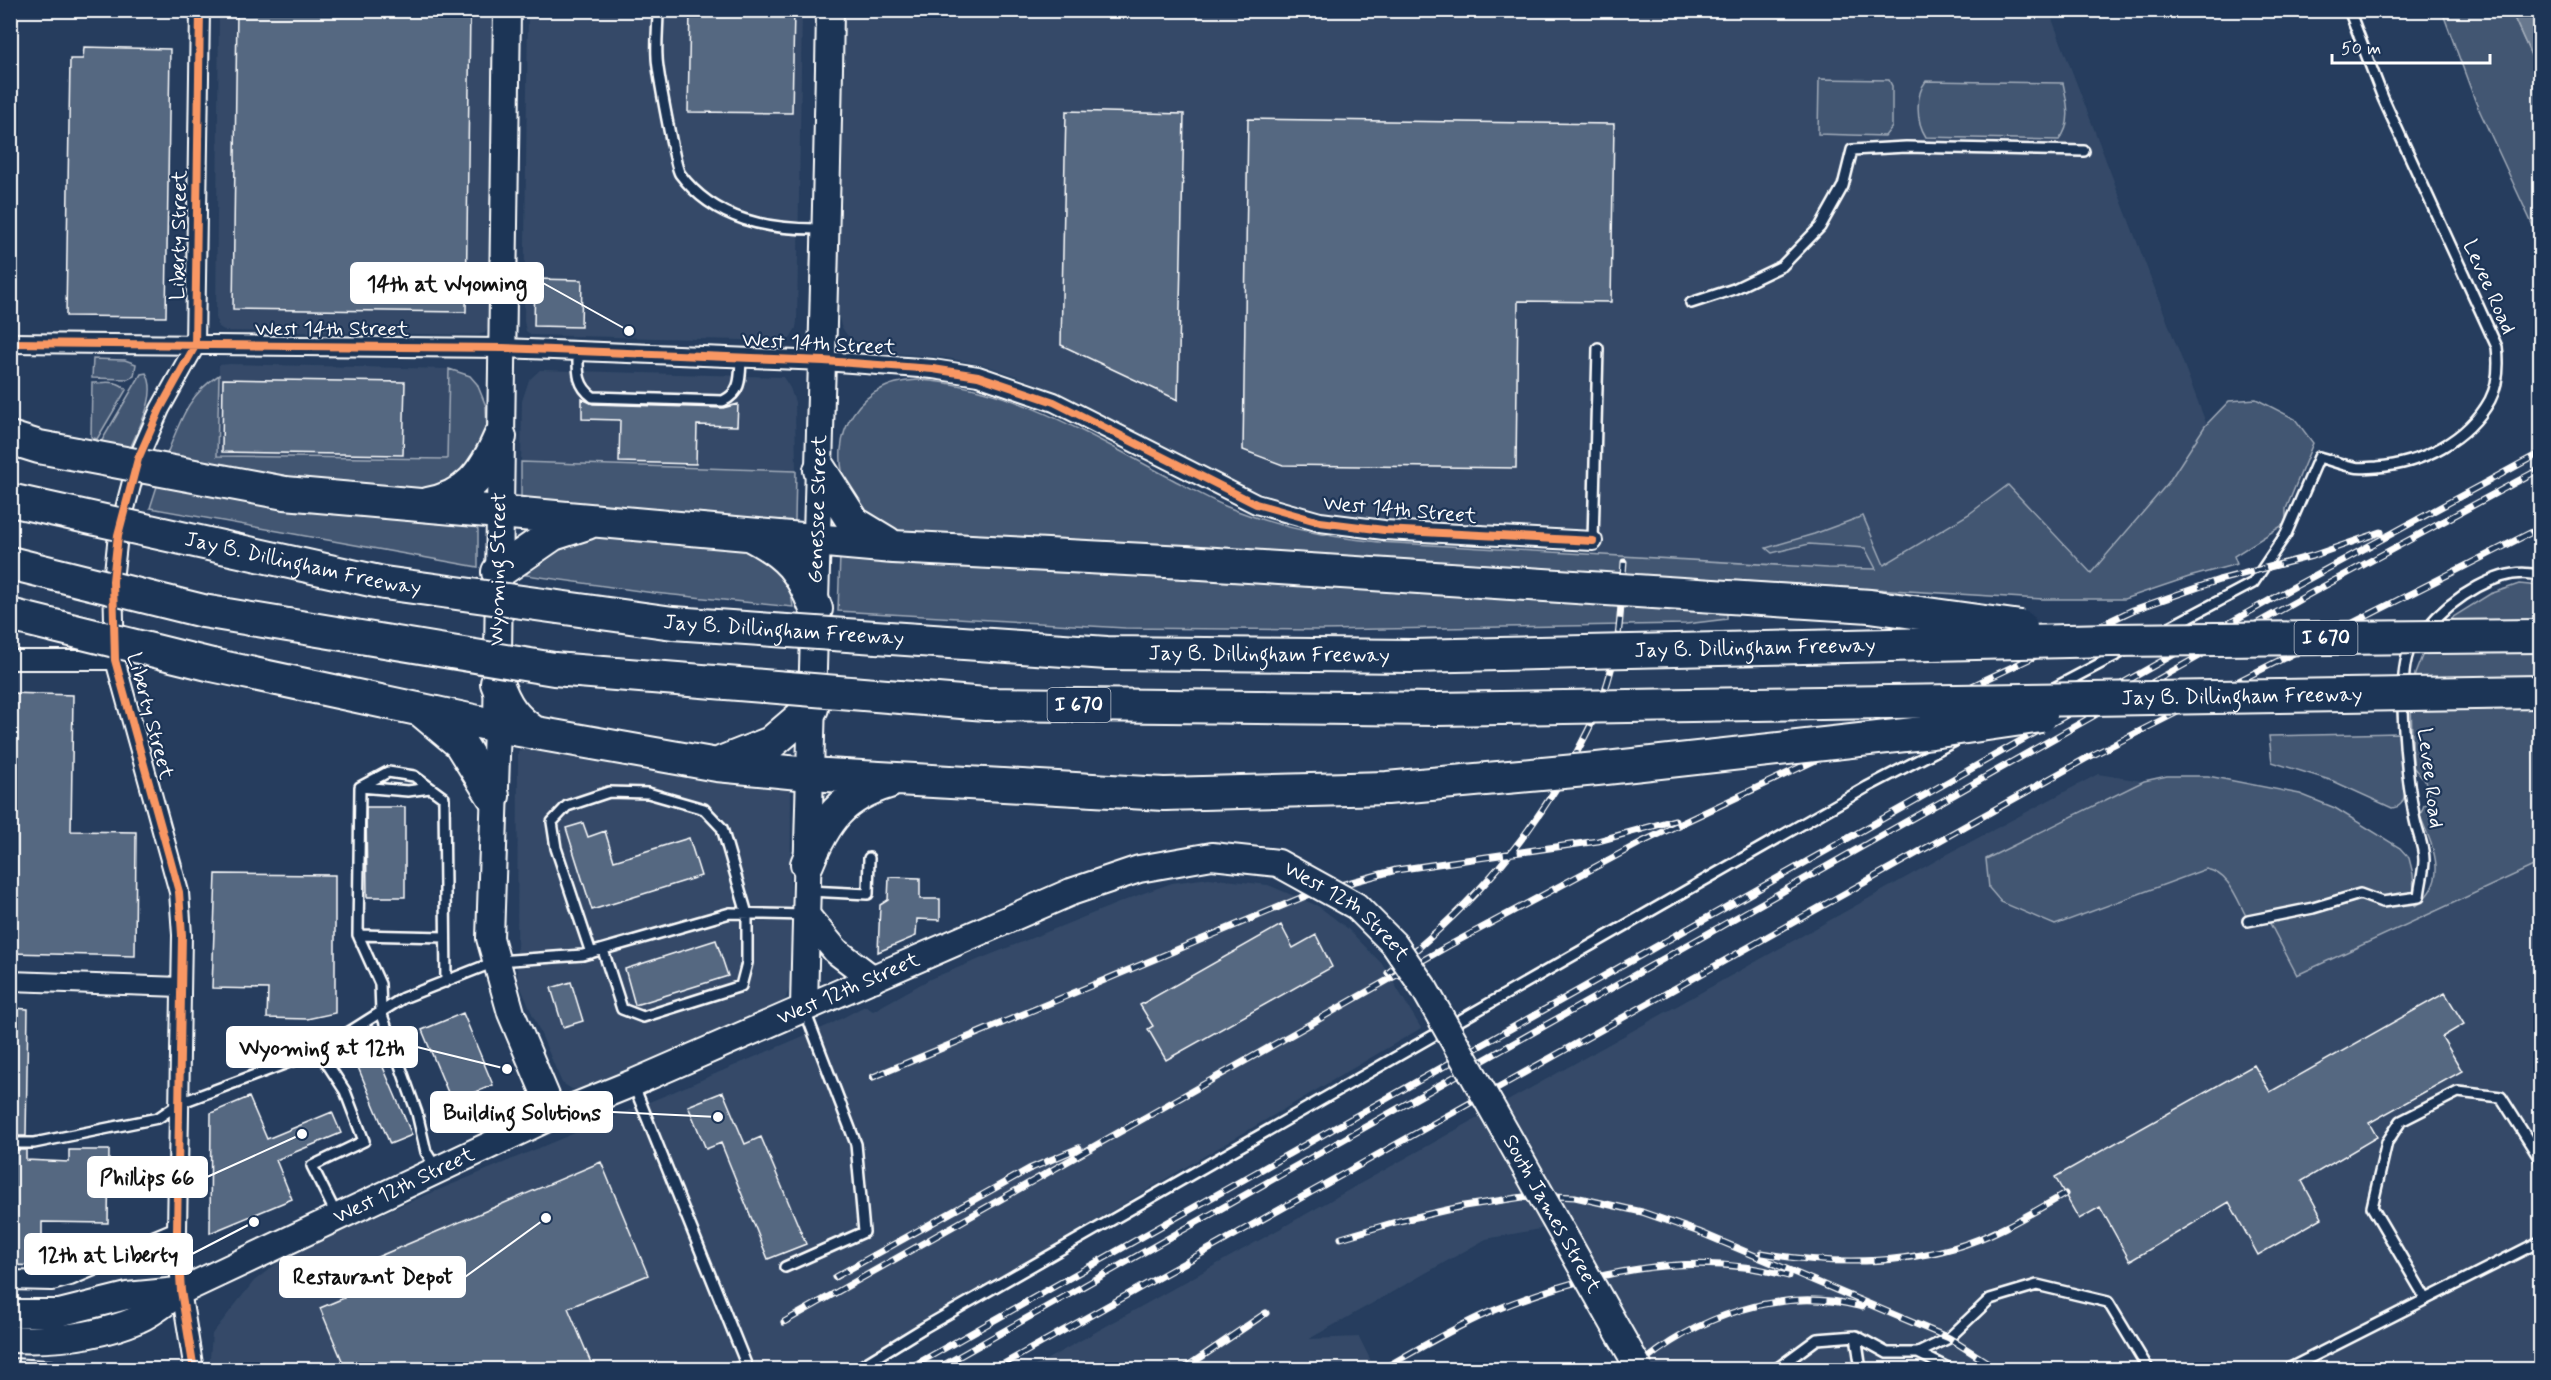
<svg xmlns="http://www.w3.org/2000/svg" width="2551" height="1380" font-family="Mynerve,sans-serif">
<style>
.built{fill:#344a68}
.green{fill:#425672;stroke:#a0aab8;stroke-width:1.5}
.water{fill:#67788e;stroke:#a4aebb;stroke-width:1.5}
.building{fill:#556781;stroke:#fff;stroke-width:1.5}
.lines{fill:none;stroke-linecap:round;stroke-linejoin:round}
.lane-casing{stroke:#fff;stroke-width:14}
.street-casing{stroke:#fff;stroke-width:22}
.secondary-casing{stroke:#fff;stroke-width:30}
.highway-casing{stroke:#fff;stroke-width:36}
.lane{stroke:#1d3557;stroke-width:9}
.street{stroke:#1d3557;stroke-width:18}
.secondary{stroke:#1d3557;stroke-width:26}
.highway{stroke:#1d3557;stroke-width:32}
.rail-casing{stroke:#fff;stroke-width:7}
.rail{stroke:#1d3557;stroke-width:4.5;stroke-dasharray:14;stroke-linecap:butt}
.secondary-bridge-casing{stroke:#fff;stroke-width:30;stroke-linecap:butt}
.highway-bridge-casing{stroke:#fff;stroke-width:36;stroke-linecap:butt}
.secondary-bridge{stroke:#1d3557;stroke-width:26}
.highway-bridge{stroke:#1d3557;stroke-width:32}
.cycleway-casing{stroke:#1d3557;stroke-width:11}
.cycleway{stroke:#f99763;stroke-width:8}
.labels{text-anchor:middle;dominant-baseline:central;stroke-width:4.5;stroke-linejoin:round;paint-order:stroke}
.shield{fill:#1d3557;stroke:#bbc2cd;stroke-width:1.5}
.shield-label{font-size:20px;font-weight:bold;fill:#fff}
.street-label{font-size:21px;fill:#fff;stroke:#1d3557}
.leader{fill:none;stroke:#fff;stroke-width:2}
.callout-dot{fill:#fff;stroke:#1d3557;stroke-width:2}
.callout{fill:#fff;stroke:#fff;stroke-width:2}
.callout-label{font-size:22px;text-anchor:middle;font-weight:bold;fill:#111}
</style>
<rect width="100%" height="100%" fill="#263d5e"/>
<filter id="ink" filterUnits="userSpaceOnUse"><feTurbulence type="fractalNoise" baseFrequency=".0167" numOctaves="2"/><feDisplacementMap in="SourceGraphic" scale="12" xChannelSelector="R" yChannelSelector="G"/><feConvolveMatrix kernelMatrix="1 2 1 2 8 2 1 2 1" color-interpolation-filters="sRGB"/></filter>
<g filter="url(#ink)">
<path class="built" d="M 219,11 L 493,11 L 488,328 L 485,333 L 478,335 L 225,331 L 218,326 L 216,317 Z
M 528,11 L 802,11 L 797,321 L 796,328 L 790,338 L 783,341 L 531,335 L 526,331 L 524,321 Z
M 845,11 L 2049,11 L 2211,436 L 2090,578 L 1828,568 L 1599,555 L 1599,530 L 1394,520 L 1333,514 L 1297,506 L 1235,484 L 1054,391 L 1017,376 L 984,365 L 947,358 L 880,352 L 867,349 L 847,335 L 841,326 L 838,312 Z
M 230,364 L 449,369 L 447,459 L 217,456 L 219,365 Z
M 540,370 L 783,377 L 790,388 L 795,402 L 796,471 L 521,462 L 522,401 L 529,380 Z
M 527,746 L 791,787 L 790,987 L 784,1002 L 776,1008 L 586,1089 L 572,1089 L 562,1083 L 518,981 L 517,969 L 518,752 Z
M 2098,774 L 2198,790 L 2298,975 L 2540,863 L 2540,1369 L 1650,1369 L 1566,1224 L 1486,1239 L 1309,1339 L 1359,1337 L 1375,1369 L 1028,1370 L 1946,855 Z
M 1209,878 L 1268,885 L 1318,906 L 1347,928 L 1383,965 L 1421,1028 L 844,1369 L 209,1370 L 212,1334 L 254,1281 L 284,1258 L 316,1241 L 666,1095 L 829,1025 L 865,1006 L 873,1011 L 930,979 L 1141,894 L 1172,883 Z"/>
<path class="green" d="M 2442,11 L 2511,11 L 2540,75 L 2540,241 L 2476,103 Z
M 1819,79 L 1889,80 L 1892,86 L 1892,127 L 1885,136 L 1818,134 Z
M 1926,81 L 2063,83 C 2067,102 2073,124 2059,140 L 1926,137 C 1916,122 1915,95 1926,81 Z
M 93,359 L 125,360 L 136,364 L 134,376 L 128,379 L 92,378 Z
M 449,369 L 470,376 L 477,384 L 486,406 L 487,431 L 475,464 L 430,492 L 298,480 L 166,456 C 180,423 187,395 219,375 L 217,456 L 447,459 Z
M 146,373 C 159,395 138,428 130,449 L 101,442 L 141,374 Z
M 919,380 C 1012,386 1091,436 1172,479 C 1189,488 1207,498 1225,506 C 1275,527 1325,537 1379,542 L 1828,568 L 1876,569 L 1865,548 L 1809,544 L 1772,553 L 1766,548 L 1814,534 L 1863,516 L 1884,565 L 1969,514 L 2008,485 L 2091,573 L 2168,483 L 2205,426 L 2229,401 L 2256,399 L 2295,419 L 2313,443 L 2286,509 L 2286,523 L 2234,556 L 2237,564 L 2189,577 L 2124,599 L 2043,599 L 896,531 C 888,527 878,524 871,519 C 827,485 831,412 883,388 C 894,382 907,381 919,380 Z
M 92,383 C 103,383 119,379 126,390 L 97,439 L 91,437 Z
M 521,462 L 796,471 L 795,520 L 794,523 L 521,499 Z
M 158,483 L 474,523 L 478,530 L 478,567 L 150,508 Z
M 588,533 L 735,544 L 762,554 L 787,582 L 791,593 L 793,607 L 654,593 L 526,575 L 537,558 Z
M 840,555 L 1691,608 L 1727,614 L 1727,619 L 1686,624 L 1321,630 L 1125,628 L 838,611 Z
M 2519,584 L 2540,586 L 2540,863 L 2297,975 L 2264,912 L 2246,916 C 2236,897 2229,873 2206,869 L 2055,925 L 2001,902 L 1989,888 L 1986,859 L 2144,781 L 2167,776 L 2208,776 L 2300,794 L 2335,808 L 2400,848 L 2409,858 L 2413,874 L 2415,906 C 2450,882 2434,849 2420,816 L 2424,805 L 2432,802 L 2425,781 L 2413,767 L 2411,705 L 2415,674 L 2422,656 L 2441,627 L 2453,617 L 2490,594 Z
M 2398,733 L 2405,794 C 2403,802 2401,807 2392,808 L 2333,781 L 2272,762 L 2269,736 Z"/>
<path class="water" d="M 2511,11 L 2540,11 L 2540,75 L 2512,13 Z"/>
<path class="building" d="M 237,10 L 470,10 L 466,312 L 233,309 Z
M 690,10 L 794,10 L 792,113 L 688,112 Z
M 84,47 L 170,49 L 166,317 L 66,316 L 70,59 L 83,59 Z
M 1066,111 L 1184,114 L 1178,400 L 1061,345 Z
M 1248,119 L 1614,124 L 1611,302 L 1518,301 L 1516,468 L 1283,465 L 1243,450 Z
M 535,279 L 582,280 L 581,327 L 534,326 Z
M 223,379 L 405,382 L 403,455 L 222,452 Z
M 582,399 L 593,404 L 723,408 L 738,404 L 737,426 L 697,425 L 696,464 L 619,462 L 620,420 L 582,419 Z
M 10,693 L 73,695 L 71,831 L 136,832 L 135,956 L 10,953 Z
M 366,807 L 405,807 L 405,897 L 367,897 Z
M 583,823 L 588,837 L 605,831 L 614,861 L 689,838 L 701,876 L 592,910 L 566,828 Z
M 216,874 L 335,875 L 335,1013 L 307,1019 L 267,1018 L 268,989 L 212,988 Z
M 889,877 L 920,878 L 920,899 L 940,899 L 940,920 L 917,919 L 916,936 L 878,952 L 880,905 L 888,900 Z
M 1281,925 L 1293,948 L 1316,935 L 1332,967 L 1166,1060 L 1148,1029 L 1153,1026 L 1140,1005 Z
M 716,940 L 728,976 L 635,1005 L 625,969 Z
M 571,982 L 583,1021 L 563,1027 L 551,988 Z
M 2445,993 L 2464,1024 L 2442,1037 L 2462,1071 L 2369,1123 L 2377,1137 L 2302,1181 L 2322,1218 L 2258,1255 L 2229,1202 L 2130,1261 L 2100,1207 L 2079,1219 L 2055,1177 L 2254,1065 L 2270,1092 Z
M 10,1008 L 28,1009 L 26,1136 L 10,1136 Z
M 463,1013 L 493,1085 L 452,1102 L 422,1030 Z
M 371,1039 L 412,1135 L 390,1144 L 350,1048 Z
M 723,1092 L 745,1144 L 761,1137 L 806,1244 L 768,1259 L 721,1143 L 706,1149 L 688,1106 Z
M 249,1097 L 267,1139 L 332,1112 L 341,1133 L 276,1160 L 292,1199 L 210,1233 L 211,1113 Z
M 10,1150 L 26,1150 L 26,1160 L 69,1162 L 69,1150 L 109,1150 L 108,1223 L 42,1222 L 42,1266 L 10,1265 Z
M 601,1162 L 648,1275 L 568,1308 L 594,1370 L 346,1370 L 320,1308 L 344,1298 L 335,1275 Z"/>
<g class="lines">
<defs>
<path id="lane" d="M 658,10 C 658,26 656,41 657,57 C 657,69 675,167 680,174 C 715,221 769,230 824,229
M 1691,303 L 1734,289 L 1782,266 L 1820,227 L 1843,186 L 1852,150 L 1906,147 L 2084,151
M 578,351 C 578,370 576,385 593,397 L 723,401 C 742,392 740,377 741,358
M 1593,541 L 1598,348
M 2166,629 L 2253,583 L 2286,534 L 2319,457 C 2330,460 2342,465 2354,467 C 2361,469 2369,467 2377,467 C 2421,464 2468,440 2490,400 C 2499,383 2499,364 2497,347 L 2383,98 L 2349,10
M 2426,629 C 2450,600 2502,563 2540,576
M 2052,689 L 2124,651
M 360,787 L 408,791 L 430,788
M 809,891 L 868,894 L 869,858
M 2248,921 L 2313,908 L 2360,894 L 2382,902 L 2419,897 C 2420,885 2424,872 2424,860 C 2424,845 2416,830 2414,815 C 2408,783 2393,667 2413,644
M 358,935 L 445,937
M 591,953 L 556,848 L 552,822 L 567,806 L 609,792 L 648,793 L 704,809 L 722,828 L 747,914 L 747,963 L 741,986 L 643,1017 L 622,1009 L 603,950
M 319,1051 L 345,1091 L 364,1141 L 312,1166 L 336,1214
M 634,1086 L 746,1364 L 734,1370
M 10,1143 L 34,1143 L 158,1118 L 180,1103 L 319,1051 L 403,998 L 497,961 L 583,955 L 730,913 L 804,915
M 436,1168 L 426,1152 L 417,1113 L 381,1012 L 380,984 L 358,935 L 360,787 L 388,772 L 414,776 L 444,798 L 446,982
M 785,1267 L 864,1232 L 856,1144 L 805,1011
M 2426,1299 L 2372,1207 L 2387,1142 L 2401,1121 L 2458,1092 L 2501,1097 L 2540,1159
M 1856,1336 L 1861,1370
M 1918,1353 L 1952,1370
M 855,1370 L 925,1327 L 1867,787 L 1955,741
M 1775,1370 L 1817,1339 L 1856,1336 L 1887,1353 L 1918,1353 L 1949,1338 L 1990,1299 L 2037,1285 L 2108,1302 L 2149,1370
M 2286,1370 L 2537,1243 L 2540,1244"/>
<path id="street" d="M 10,343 L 503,348 L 824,361 L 933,369 L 978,376 L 1054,402 L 1256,504 L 1320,522 L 1384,530 L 1593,541
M 10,660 L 115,660
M 10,981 L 181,987
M 10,1280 L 52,1281 L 70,1276 L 177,1231
M 10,1368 L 49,1370
M 194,1370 L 181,1291 L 177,1231 L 182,935 L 179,892 L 115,660 L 113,581 L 118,535 L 138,459 L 160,409 L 195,346 L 200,10"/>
<g id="secondary">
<path d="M 507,10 L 497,726 L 490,938 L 511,1013 L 554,1115"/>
<path d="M 806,915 L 836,951 L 873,979"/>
<path id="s1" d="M 804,1009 C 811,676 825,343 830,10"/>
<path d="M 10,1313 L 59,1313 L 127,1296 L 178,1291"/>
<path id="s2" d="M 10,1339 C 54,1341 98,1337 139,1319 C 154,1313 168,1300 181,1291 L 554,1115 L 633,1083 L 1071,892"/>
</g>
<path id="highway" d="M 820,470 L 854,523 L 887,543
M 285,493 L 893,547 L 1185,562
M 428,504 C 468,496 484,474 500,437
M 751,535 C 789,555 801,570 816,609
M 498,572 L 553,534 L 587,523
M 212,665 L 497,726 L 717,765 L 809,774 L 1164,794
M 497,683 C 505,706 514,719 535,733
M 423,712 L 460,743 L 493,796
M 723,762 L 771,743 L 812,708
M 807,864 C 825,820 842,796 889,782"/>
</defs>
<use href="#lane" class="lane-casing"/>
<use href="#street" class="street-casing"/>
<use href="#secondary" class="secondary-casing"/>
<use href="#highway" class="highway-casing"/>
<use href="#lane" class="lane"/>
<use href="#street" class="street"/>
<use href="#secondary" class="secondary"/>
<use href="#highway" class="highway"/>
<defs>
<path id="rail" d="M 1388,973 C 1462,914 1520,852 1567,770 C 1585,738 1602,706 1611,670 C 1621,636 1621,597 1624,562
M 873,1077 L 1315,892 L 1396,870 L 1598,841 L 1675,820
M 1341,1238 L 1399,1221 L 1464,1206 L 1536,1195 L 1575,1197 L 1642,1212 L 1699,1232 L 1916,1324 L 1949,1338 L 1999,1370
M 1762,1253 C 1825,1264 1891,1265 1953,1248 C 1993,1237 2030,1214 2065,1194
M 835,1277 L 1029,1169 L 1079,1148
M 784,1322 L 1448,946 L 1640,843 L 2133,610 L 2219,580 L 2312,556 L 2381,532
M 906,1370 L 2279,595 L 2540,453
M 935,1370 L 2304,597 L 2540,469
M 993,1370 L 2085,759 L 2540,528
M 1182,1370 L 1266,1313
M 1381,1370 C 1416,1350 1453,1328 1490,1312 C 1582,1274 1690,1248 1788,1276
M 1634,1370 C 1695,1316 1782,1285 1862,1307"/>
</defs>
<use href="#rail" class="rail-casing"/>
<use href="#rail" class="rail"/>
<defs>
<g id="secondary-bridge">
<path id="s3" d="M 1071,892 L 1139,869 L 1212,856 L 1278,863 L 1356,906 L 1394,944 L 1424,988 L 1640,1370"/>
</g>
<g id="highway-bridge">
<path d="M 10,438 L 39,447 L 285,493"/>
<path id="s4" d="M 10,500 L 384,583 L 673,623 L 1107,653 L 1412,656 L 2111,640 L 2540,636"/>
<path d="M 1185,562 L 1870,606 L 2021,627"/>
<path id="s5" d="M 10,563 L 203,611 L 554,669 L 986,704 L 1436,709 L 2540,692"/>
<path d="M 10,615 L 212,665"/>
<path d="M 1164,794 L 1387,788 L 1597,769 L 1932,732 L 2041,716"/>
</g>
</defs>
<use href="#secondary-bridge" class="secondary-bridge-casing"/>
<use href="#highway-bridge" class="highway-bridge-casing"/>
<use href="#secondary-bridge" class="secondary-bridge"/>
<use href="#highway-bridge" class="highway-bridge"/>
<defs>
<path id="cycleway" d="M 10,343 L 503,348 L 824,361 L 933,369 L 978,376 L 1054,402 L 1256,504 L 1320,522 L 1384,530 L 1593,541
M 194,1370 L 181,1291 L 177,1231 L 182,935 L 179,892 L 115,660 L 113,581 L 118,535 L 138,459 L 160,409 L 195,346 L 200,10"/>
</defs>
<use href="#cycleway" class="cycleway-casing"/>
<use href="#cycleway" class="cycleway"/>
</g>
</g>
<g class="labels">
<g class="shield">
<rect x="2294.5" y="621" width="63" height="34" rx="4.5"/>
<rect x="1047.5" y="688" width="63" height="34" rx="4.5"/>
</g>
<g class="shield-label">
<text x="2326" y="638">I 670</text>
<text x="1079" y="705">I 670</text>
</g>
<g class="street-label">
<text transform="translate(179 235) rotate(-89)">Liberty Street</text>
<text transform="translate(2489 287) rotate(66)">Levee Road</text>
<text x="332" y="329">West 14th Street</text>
<text transform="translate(819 344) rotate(3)">West 14th Street</text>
<text stroke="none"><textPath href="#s1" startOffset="500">Genessee Street</textPath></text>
<text transform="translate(1400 510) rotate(5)">West 14th Street</text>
<text stroke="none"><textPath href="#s4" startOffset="300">Jay B. Dillingham Freeway</textPath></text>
<text transform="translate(498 569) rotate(-89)">Wyoming Street</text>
<text stroke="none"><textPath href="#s4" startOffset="786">Jay B. Dillingham Freeway</textPath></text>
<text stroke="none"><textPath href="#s4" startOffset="1758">Jay B. Dillingham Freeway</textPath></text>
<text stroke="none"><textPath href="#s4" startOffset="1272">Jay B. Dillingham Freeway</textPath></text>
<text stroke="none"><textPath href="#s5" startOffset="2244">Jay B. Dillingham Freeway</textPath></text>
<text transform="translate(150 716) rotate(75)">Liberty Street</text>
<text transform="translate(2430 778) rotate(83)">Levee Road</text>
<text stroke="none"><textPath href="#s3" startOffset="297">West 12th Street</textPath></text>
<text stroke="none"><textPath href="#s2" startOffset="915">West 12th Street</textPath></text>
<text stroke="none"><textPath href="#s2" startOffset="429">West 12th Street</textPath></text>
<text stroke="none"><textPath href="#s3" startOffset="668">South James Street</textPath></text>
</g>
</g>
<path class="leader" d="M629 331L543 283M507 1069L417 1047M718 1117L612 1112M302 1134L207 1177M254 1222L192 1254M546 1218L465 1277"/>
<g class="callout-dot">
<circle cx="629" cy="331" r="6"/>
<circle cx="507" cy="1069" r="6"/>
<circle cx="718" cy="1117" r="6"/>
<circle cx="302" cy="1134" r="6"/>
<circle cx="254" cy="1222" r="6"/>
<circle cx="546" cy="1218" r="6"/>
</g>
<g class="callout">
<rect x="351" y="263" width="192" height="40" rx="6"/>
<rect x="227" y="1027" width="190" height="40" rx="6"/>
<rect x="431" y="1092" width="181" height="40" rx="6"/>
<rect x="88" y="1157" width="119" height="40" rx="6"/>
<rect x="25" y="1234" width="167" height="40" rx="6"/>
<rect x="280" y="1257" width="185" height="40" rx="6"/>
</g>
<g class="callout-label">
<text x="447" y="291">14th at Wyoming</text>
<text x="322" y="1055">Wyoming at 12th</text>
<text x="522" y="1120">Building Solutions</text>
<text x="147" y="1185">Phillips 66</text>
<text x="108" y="1262">12th at Liberty</text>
<text x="373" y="1284">Restaurant Depot</text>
</g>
<rect width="2551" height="1380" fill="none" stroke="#1d3557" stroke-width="36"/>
<rect x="18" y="18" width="2515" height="1344" fill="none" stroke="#fff" stroke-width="2" filter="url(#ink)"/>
<path d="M2332 54v9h158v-9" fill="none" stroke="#ffffff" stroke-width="3"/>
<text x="2341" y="54" font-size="18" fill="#ffffff" stroke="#1d3557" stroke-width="4.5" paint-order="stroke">50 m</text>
</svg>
